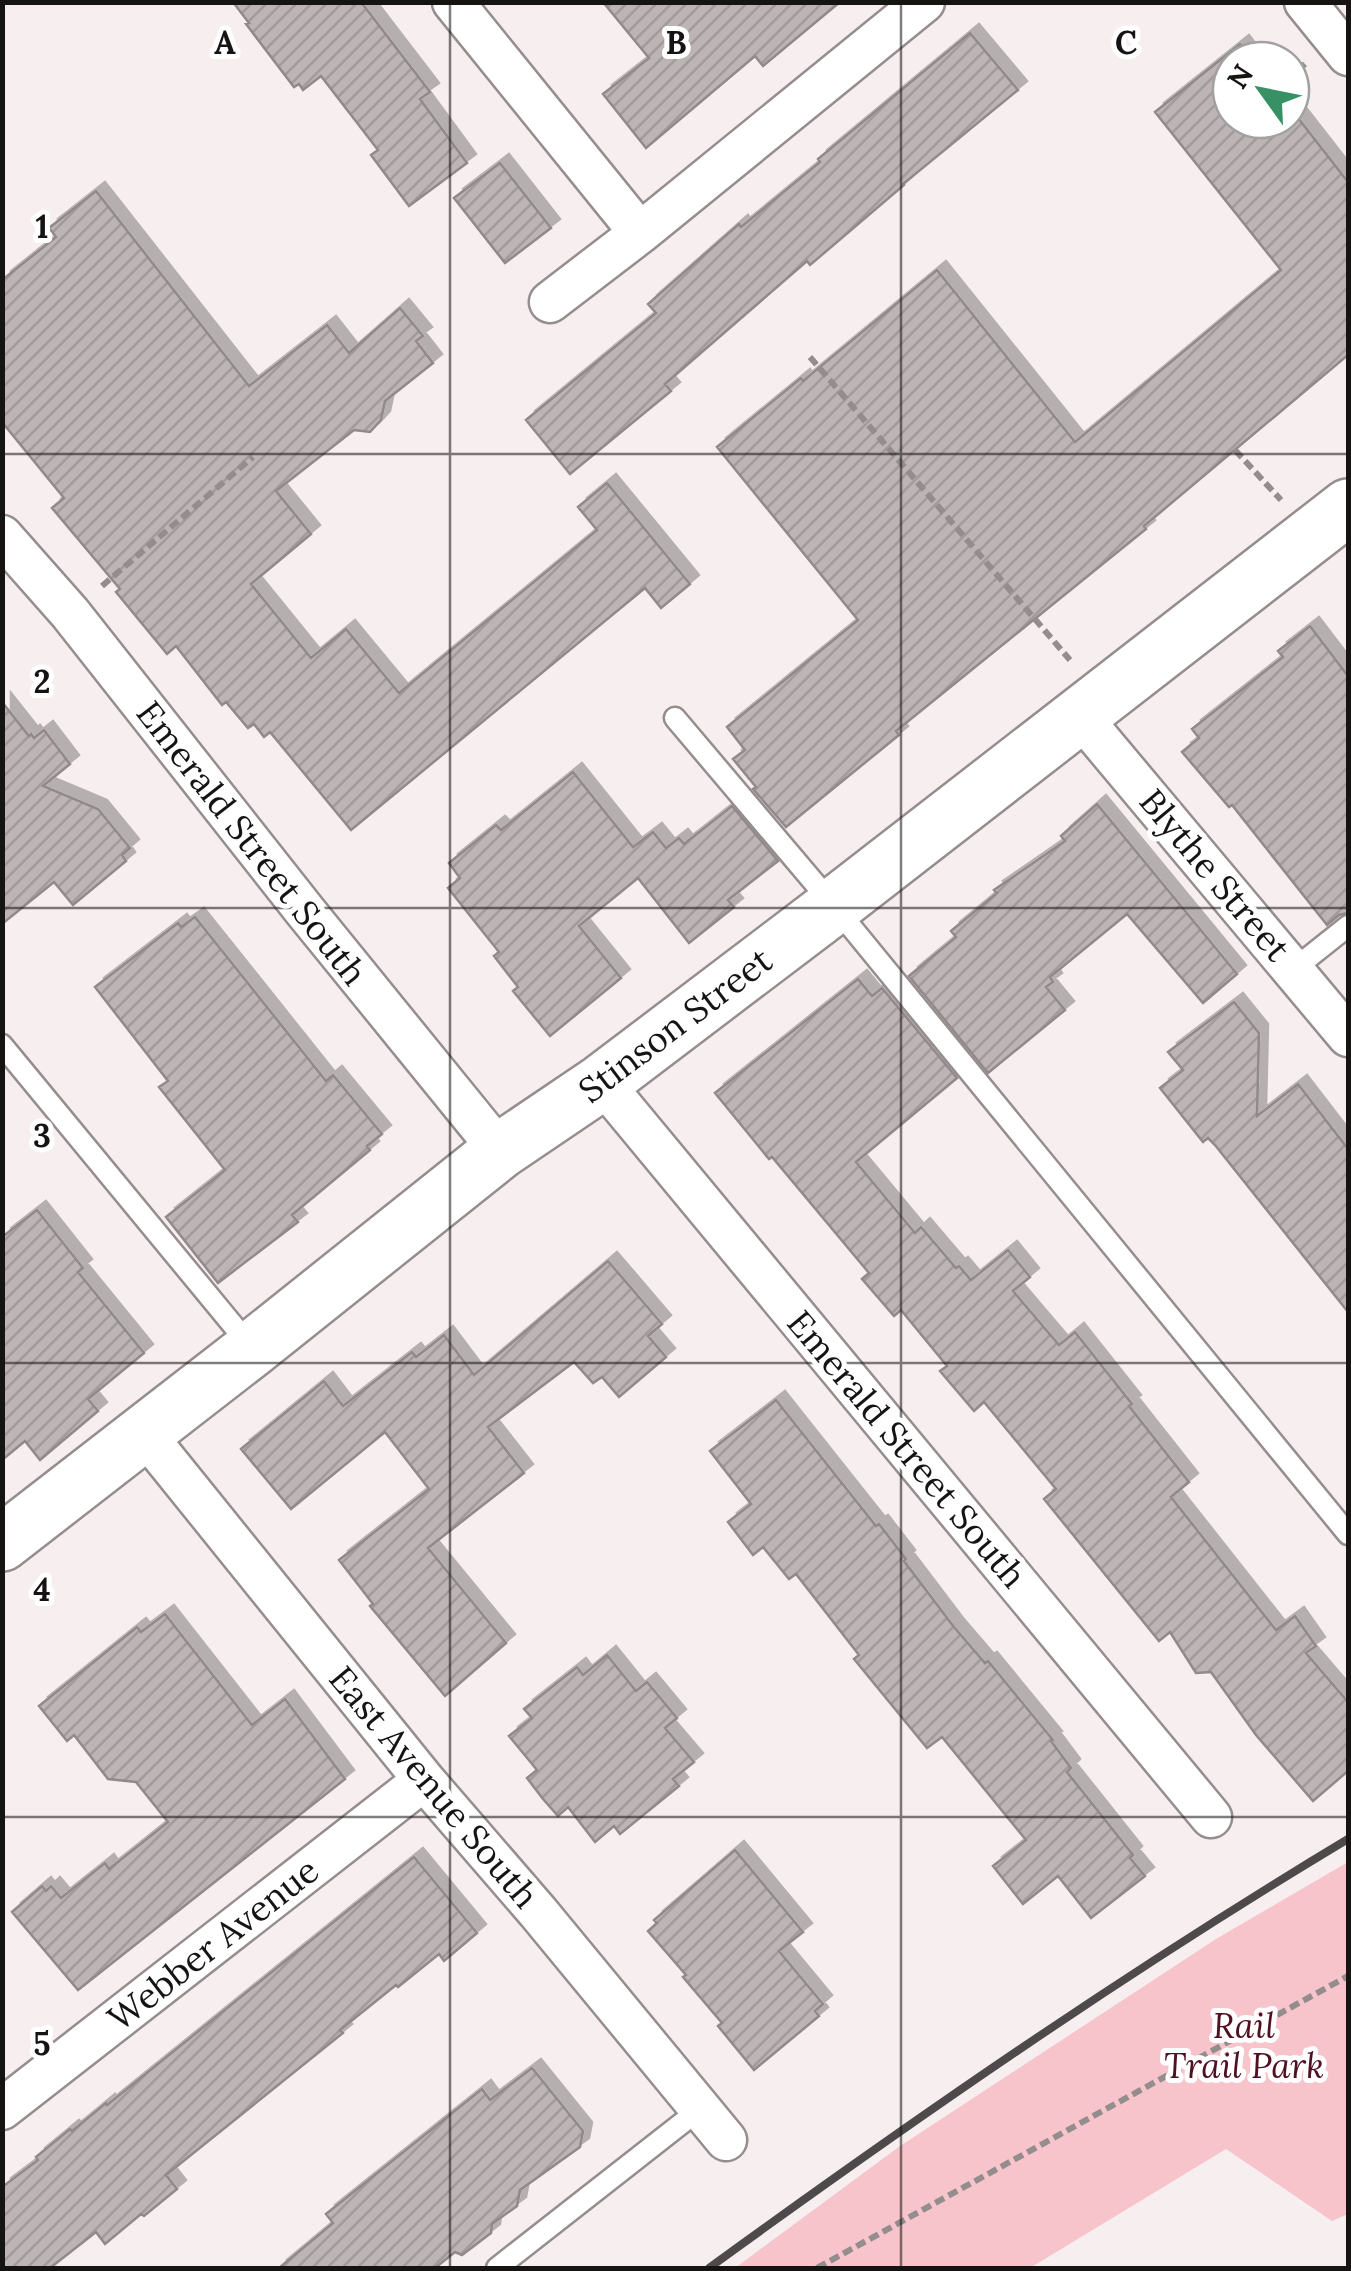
<svg xmlns="http://www.w3.org/2000/svg" width="1351" height="2271" font-family="Lora,serif">
<style>
.park{fill:#f8c4cb}
.building{fill:url(#building-hatch);stroke:#91898a;stroke-width:2.5;filter:url(#shadow)}
.lines{fill:none;stroke-linecap:round;stroke-linejoin:round}
.lane-casing{stroke:#968d8e;stroke-width:25}
.street-casing{stroke:#968d8e;stroke-width:45}
.secondary-casing{stroke:#968d8e;stroke-width:60}
.path{stroke:#938d8d;stroke-width:6;stroke-dasharray:10 5;stroke-linecap:butt}
.lane{stroke:#fff;stroke-width:20}
.street{stroke:#fff;stroke-width:40}
.secondary{stroke:#fff;stroke-width:55}
.rail{stroke:#4e494a;stroke-width:8}
.grid{fill:none;stroke:#161313;stroke-width:2.5;stroke-opacity:0.55}
.labels{text-anchor:middle;dominant-baseline:central;stroke-width:10;stroke-linejoin:round;paint-order:stroke}
.street-label{font-size:35px;fill:#161313;stroke:#fff}
.park-label{font-size:35px;font-style:italic;fill:#501022;stroke:#fff}
.grid-label{font-size:32px;text-anchor:middle;font-weight:bold;fill:#161313;stroke:#fff;stroke-width:10;stroke-linejoin:round;paint-order:stroke}
</style>
<defs>
<pattern id="building-hatch" width="6" height="6" patternUnits="userSpaceOnUse" patternTransform="scale(2.5)"><rect width="6" height="6" fill="#bdb4b5"/><path d="M-1 1l2-2M0 6l6-6M5 7l2-2" fill="none" stroke="#a29a9b"/></pattern>
<filter id="shadow"><feDropShadow dx="9" dy="-9" stdDeviation="0" flood-color="#0004"/></filter>
</defs>
<rect width="100%" height="100%" fill="#f7eeef"/>
<path class="park" d="M 1348,1862 L 1348,2214 L 1332,2221 L 1226,2149 L 1030,2268 L 735,2268 L 900,2146 L 1216,1939 Z"/>
<path class="building" d="M 233,2 L 361,2 L 430,92 L 420,99 L 467,163 L 409,206 L 371,155 L 378,150 L 321,76 L 303,90 L 299,84 L 294,87 L 246,24 L 249,23 Z
M 603,2 L 840,2 L 763,66 L 755,56 L 646,148 L 603,94 L 649,58 Z
M 970,33 L 1018,90 L 903,184 L 904,185 L 810,265 L 807,261 L 665,384 L 671,391 L 570,474 L 526,420 L 656,313 L 648,304 L 739,224 L 741,227 L 820,162 L 818,159 Z
M 1240,44 L 1252,60 L 1231,60 L 1231,120 L 1291,120 L 1291,109 L 1348,182 L 1348,355 L 1144,526 L 1146,529 L 896,731 L 899,735 L 786,827 L 753,789 L 756,787 L 733,759 L 745,750 L 727,727 L 858,620 L 717,447 L 801,378 L 803,381 L 937,270 L 1075,442 L 1281,270 L 1155,112 Z
M 500,163 L 551,228 L 505,263 L 454,198 Z
M 96,191 L 249,386 L 327,325 L 349,353 L 400,308 L 423,336 L 416,341 L 433,363 L 385,401 L 381,420 L 370,432 L 354,430 L 276,491 L 311,534 L 251,584 L 311,658 L 346,629 L 399,693 L 597,530 L 578,507 L 607,483 L 690,584 L 661,608 L 645,588 L 351,830 L 270,732 L 264,737 L 254,724 L 248,728 L 226,702 L 222,705 L 176,646 L 167,654 L 116,592 L 120,589 L 52,508 L 64,498 L 2,422 L 2,280 L 56,237 L 49,228 Z
M 1310,626 L 1348,676 L 1348,913 L 1339,915 L 1327,925 L 1232,805 L 1229,807 L 1182,752 L 1199,738 L 1192,729 L 1283,657 L 1278,651 Z
M 2,702 L 29,736 L 31,734 L 34,738 L 44,730 L 70,764 L 43,786 L 98,809 L 130,848 L 122,855 L 126,861 L 73,905 L 54,882 L 2,924 Z
M 573,772 L 633,847 L 653,832 L 666,848 L 679,838 L 684,844 L 732,806 L 778,861 L 728,900 L 734,907 L 689,943 L 638,878 L 579,926 L 621,978 L 550,1036 L 513,991 L 518,987 L 494,956 L 499,952 L 448,888 L 460,878 L 449,863 L 496,825 L 501,830 Z
M 1097,804 L 1237,974 L 1203,1003 L 1127,914 L 1050,977 L 1053,982 L 1046,987 L 1065,1010 L 988,1073 L 909,976 L 956,937 L 951,931 L 997,893 L 994,890 L 1065,841 L 1061,836 Z
M 195,917 L 326,1081 L 333,1075 L 382,1134 L 367,1146 L 370,1150 L 292,1215 L 298,1222 L 218,1283 L 166,1217 L 225,1170 L 159,1087 L 168,1081 L 95,987 L 178,923 L 181,927 Z
M 858,979 L 872,996 L 882,988 L 957,1078 L 856,1162 L 915,1233 L 921,1227 L 956,1268 L 959,1266 L 971,1280 L 1008,1250 L 1030,1277 L 1013,1291 L 1059,1345 L 1075,1332 L 1132,1404 L 1129,1406 L 1189,1482 L 1171,1497 L 1276,1630 L 1295,1616 L 1316,1646 L 1306,1653 L 1348,1702 L 1348,1771 L 1313,1801 L 1256,1735 L 1211,1672 L 1196,1673 L 1170,1632 L 1159,1641 L 1044,1499 L 1056,1489 L 984,1402 L 974,1411 L 940,1371 L 947,1366 L 901,1310 L 894,1316 L 862,1279 L 869,1273 L 772,1157 L 769,1159 L 715,1093 Z
M 1234,1002 L 1259,1033 L 1257,1116 L 1298,1084 L 1348,1149 L 1348,1312 L 1215,1145 L 1208,1138 L 1203,1142 L 1160,1088 L 1183,1070 L 1168,1052 Z
M 37,1210 L 83,1268 L 78,1272 L 144,1353 L 88,1399 L 98,1411 L 40,1460 L 25,1441 L 2,1460 L 2,1237 Z
M 608,1261 L 662,1324 L 648,1336 L 666,1357 L 619,1397 L 602,1377 L 593,1383 L 574,1362 L 488,1427 L 524,1473 L 428,1548 L 506,1643 L 445,1696 L 370,1606 L 373,1604 L 339,1560 L 429,1489 L 385,1432 L 291,1509 L 241,1449 L 324,1381 L 343,1406 L 412,1352 L 416,1357 L 444,1335 L 474,1375 Z
M 776,1400 L 876,1526 L 879,1524 L 906,1559 L 904,1561 L 954,1627 L 985,1663 L 988,1661 L 1053,1740 L 1051,1741 L 1071,1768 L 1067,1772 L 1133,1855 L 1130,1858 L 1145,1876 L 1091,1918 L 1058,1876 L 1023,1904 L 993,1866 L 1026,1840 L 942,1737 L 927,1748 L 854,1659 L 859,1655 L 796,1574 L 789,1579 L 763,1547 L 753,1555 L 728,1522 L 751,1504 L 710,1451 Z
M 165,1614 L 252,1725 L 285,1699 L 345,1779 L 78,1990 L 12,1912 L 42,1886 L 46,1891 L 51,1886 L 61,1898 L 105,1863 L 109,1869 L 168,1822 L 136,1782 L 108,1779 L 74,1735 L 67,1741 L 39,1706 L 137,1627 L 141,1632 Z
M 607,1655 L 636,1691 L 647,1682 L 677,1718 L 665,1728 L 694,1762 L 673,1779 L 679,1786 L 620,1834 L 614,1826 L 595,1842 L 568,1807 L 558,1816 L 543,1799 L 527,1778 L 537,1770 L 509,1736 L 532,1718 L 524,1709 L 577,1667 L 583,1675 Z
M 735,1850 L 803,1932 L 779,1951 L 823,2004 L 815,2011 L 819,2016 L 754,2070 L 718,2026 L 722,2023 L 683,1977 L 686,1975 L 648,1931 L 657,1923 L 654,1920 Z
M 414,1857 L 477,1933 L 444,1961 L 439,1954 L 398,1987 L 396,1985 L 340,2030 L 343,2033 L 166,2175 L 177,2189 L 144,2216 L 141,2214 L 105,2244 L 96,2232 L 50,2268 L 2,2268 L 2,2187 L 38,2160 L 36,2157 L 70,2129 L 72,2131 L 106,2103 L 107,2105 Z
M 532,2068 L 583,2131 L 580,2147 L 520,2190 L 517,2206 L 492,2224 L 491,2233 L 462,2255 L 455,2252 L 435,2268 L 279,2268 L 333,2223 L 326,2214 L 482,2089 L 490,2100 Z"/>
<g class="lines">
<defs>
<path id="lane" d="M 675,718 L 834,906 L 1348,1534
M 1294,969 L 1348,926
M 2,1045 L 251,1347
M 497,2268 L 700,2109"/>
<path id="street" d="M 453,2 L 640,233
M 1305,2 L 1348,55
M 550,302 L 640,233 L 924,2
M 2,536 L 70,613 L 305,911 L 500,1151
M 1080,716 L 1348,1036
M 602,1082 L 1211,1817
M 144,1433 L 424,1780 L 538,1912 L 726,2140
M 2,2109 L 424,1780"/>
<path id="secondary" d="M 2,1543 L 252,1349 L 500,1151 L 602,1082 L 834,906 L 1348,507"/>
</defs>
<use href="#lane" class="lane-casing"/>
<use href="#street" class="street-casing"/>
<use href="#secondary" class="secondary-casing"/>
<path class="path" d="M 1291,76 L 1305,64
M 810,357 L 1070,660
M 1235,450 L 1281,500
M 102,586 L 253,457
M 817,2268 L 1348,1976"/>
<use href="#lane" class="lane"/>
<use href="#street" class="street"/>
<use href="#secondary" class="secondary"/>
<path class="rail" d="M 709,2268 C 917,2117 1128,1971 1348,1839"/>
</g>
<path class="grid" d="M 450,2 L 450,2268M 901,2 L 901,2268M 2,454 L 1348,454M 2,908 L 1348,908M 2,1363 L 1348,1363M 2,1817 L 1348,1817"/>
<g class="labels">
<g class="street-label">
<text transform="translate(252 843) rotate(52)">Emerald Street South</text>
<text transform="translate(1215 875) rotate(50)">Blythe Street</text>
<text transform="translate(675 1025) rotate(-37)">Stinson Street</text>
<text transform="translate(907 1449) rotate(50)">Emerald Street South</text>
<text transform="translate(434 1787) rotate(50)">East Avenue South</text>
<text transform="translate(213 1944) rotate(-38)">Webber Avenue</text>
</g>
<g class="park-label">
<text x="1244" y="2025">Rail<tspan x="1244" dy="40">Trail Park</tspan></text>
</g>
</g>
<g class="grid-label">
<text x="225" y="54">A</text>
<text x="676" y="54">B</text>
<text x="1126" y="54">C</text>
<text x="42" y="238">1</text>
<text x="42" y="693">2</text>
<text x="42" y="1147">3</text>
<text x="42" y="1601">4</text>
<text x="42" y="2055">5</text>
</g>
<rect width="1351" height="2271" fill="none" stroke="#161313" stroke-width="10"/>
<g transform="translate(1261 90) rotate(303)"><circle r="48" fill="#ffffff" stroke="#a2a1a1" stroke-width="2.5"/>
<path d="M0-8L18 38L0 25L-18 38Z" fill="#389065"/>
<text y="-15" font-size="28" font-weight="bold" text-anchor="middle" fill="#161313">N</text>
</g>
</svg>
